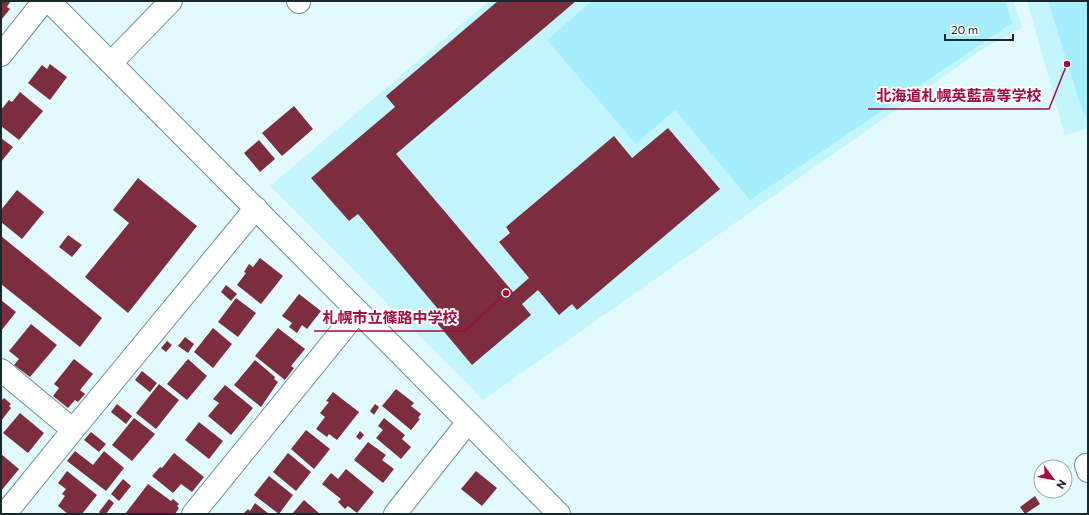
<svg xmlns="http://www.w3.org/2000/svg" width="1089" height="515" font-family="Commissioner,'Noto Sans JP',sans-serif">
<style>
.built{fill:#c3f5ff}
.green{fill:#a4eefd}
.building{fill:#7c2d3e}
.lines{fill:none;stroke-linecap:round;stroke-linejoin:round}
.minor-casing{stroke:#6b9097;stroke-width:24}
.minor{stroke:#fff;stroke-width:22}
.leader{fill:none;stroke:#a50b41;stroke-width:1.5}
.callout-dot{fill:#a50b41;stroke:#fff;stroke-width:1.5}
.callout-label{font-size:15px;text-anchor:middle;font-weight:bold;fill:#a50b41;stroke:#fff;stroke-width:4;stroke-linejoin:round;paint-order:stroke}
</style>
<rect width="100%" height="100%" fill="#e2f9fe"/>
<path class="built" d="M 489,1 L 1014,1 L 1022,28 L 987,46 L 483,400 L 270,186 Z
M 1027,1 L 1088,1 L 1088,128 L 1065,135 Z"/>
<path class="green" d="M 592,1 L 1005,1 L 1012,23 L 750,200 L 675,110 L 636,144 L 547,40 Z
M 1048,1 L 1088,1 L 1088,115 L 1084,116 Z"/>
<path class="building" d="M 1,1 L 10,2 L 7,7 L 10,9 L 1,20 Z
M 498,1 L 576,1 L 396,154 L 513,292 L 529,278 L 499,242 L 510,233 L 506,227 L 614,136 L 632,158 L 668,128 L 720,189 L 577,310 L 572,304 L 559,315 L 538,290 L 522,304 L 531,315 L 472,365 L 436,322 L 443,315 L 358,214 L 349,221 L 311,178 L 395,107 L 386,96 Z
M 50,64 L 67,77 L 50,100 L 28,83 L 42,65 L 47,69 Z
M 20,92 L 43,111 L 19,140 L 1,126 L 1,110 L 9,100 L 12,102 Z
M 294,106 L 313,129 L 282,156 L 262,133 Z
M 1,138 L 13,147 L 1,162 Z
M 259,140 L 275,159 L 260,172 L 244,153 Z
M 138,178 L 197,226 L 128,313 L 85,277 L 129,223 L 113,210 Z
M 17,190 L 44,212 L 22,239 L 1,222 L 1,210 Z
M 68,235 L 82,245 L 72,257 L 59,247 Z
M 1,236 L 102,318 L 80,347 L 1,284 Z
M 260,258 L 283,276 L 261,304 L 237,285 L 246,273 L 244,272 L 249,264 L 253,267 Z
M 226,285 L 237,294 L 231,301 L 221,292 Z
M 299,294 L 321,311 L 307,329 L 302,325 L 297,333 L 289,327 L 292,323 L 282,316 Z
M 236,298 L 256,313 L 238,337 L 218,322 Z
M 1,300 L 16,312 L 1,331 Z
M 31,324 L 57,345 L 30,377 L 14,365 L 19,359 L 9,351 Z
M 213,328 L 232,344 L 213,368 L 194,352 Z
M 278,328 L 305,349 L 291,366 L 294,368 L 285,380 L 255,356 Z
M 185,337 L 194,344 L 188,353 L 178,346 Z
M 167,341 L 172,345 L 166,352 L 161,348 Z
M 74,359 L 93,374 L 80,390 L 85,394 L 78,402 L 75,400 L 68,408 L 53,396 L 59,388 L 54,384 Z
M 188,359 L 207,376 L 187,400 L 167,384 Z
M 255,360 L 275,377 L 274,379 L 278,382 L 261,407 L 234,385 Z
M 142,371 L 157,383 L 150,392 L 135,380 Z
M 159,384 L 179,400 L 156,429 L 136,413 Z
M 225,385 L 253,408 L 231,435 L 208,416 L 219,403 L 213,399 Z
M 396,389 L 414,403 L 411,406 L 421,414 L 418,418 L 420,419 L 411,430 L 382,406 Z
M 333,392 L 359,412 L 337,440 L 329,434 L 327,437 L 316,429 L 325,417 L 320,413 L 329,402 L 326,401 Z
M 4,398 L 11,404 L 9,406 L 11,408 L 1,421 L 1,401 Z
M 117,404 L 132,416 L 126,424 L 111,412 Z
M 375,404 L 379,407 L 374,415 L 370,411 Z
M 20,413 L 44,433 L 28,453 L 3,433 Z
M 134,418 L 155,434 L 132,461 L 112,445 Z
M 384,418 L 405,435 L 402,439 L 411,447 L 401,459 L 376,438 L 383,430 L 378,426 Z
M 199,422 L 223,441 L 209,459 L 185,440 Z
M 306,430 L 330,449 L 314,469 L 291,449 Z
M 360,431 L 364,435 L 360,440 L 356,437 Z
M 91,432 L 106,444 L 99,452 L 84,440 Z
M 368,442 L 386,455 L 382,460 L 394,469 L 383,483 L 354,460 Z
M 75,451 L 93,465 L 104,451 L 124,468 L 106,491 L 67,461 Z
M 174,453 L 204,477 L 192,492 L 181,484 L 173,493 L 152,476 L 160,467 L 162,468 Z
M 288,453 L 311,472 L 296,491 L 273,472 Z
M 1,454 L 19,469 L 1,491 Z
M 346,469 L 374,492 L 357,513 L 348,506 L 345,509 L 338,502 L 341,499 L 322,484 L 331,473 L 338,479 Z
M 67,471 L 97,495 L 82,514 L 68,514 L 58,506 L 65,496 L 62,494 L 66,489 L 58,483 Z
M 476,471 L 497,488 L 482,506 L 461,489 Z
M 269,476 L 293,495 L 279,514 L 254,495 Z
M 123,479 L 131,486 L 119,501 L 111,494 Z
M 148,484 L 171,501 L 173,499 L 179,504 L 177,506 L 179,508 L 175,514 L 125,514 Z
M 1035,496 L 1040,504 L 1025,514 L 1020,507 Z
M 109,499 L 114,503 L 106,514 L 101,514 L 99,512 Z
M 304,500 L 320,514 L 292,514 Z
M 255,503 L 269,514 L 243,514 L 248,509 L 250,511 Z"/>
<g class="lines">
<defs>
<path id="minor" d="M 49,1 L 468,422 L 559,514
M 298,1 L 299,2
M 1,55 L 44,1
M 111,63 L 171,1
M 1,370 L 73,430
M 1086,465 L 1088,471
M 5,514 L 73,430 L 256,208
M 193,514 L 358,311
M 395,514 L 468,422"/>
</defs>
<use href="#minor" class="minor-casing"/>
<use href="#minor" class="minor"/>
</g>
<path class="leader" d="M1067 64L1049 109H868M506 293L465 331H314"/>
<g class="callout-dot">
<circle cx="1067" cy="64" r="4"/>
<circle cx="506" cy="293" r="4"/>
</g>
<g class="callout-label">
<text x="959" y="101">北海道札幌英藍高等学校</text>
<text x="390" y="323">札幌市立篠路中学校</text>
</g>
<rect width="1089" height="515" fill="none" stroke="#19282b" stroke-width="4"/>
<g transform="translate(1053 479) rotate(122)"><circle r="19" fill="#ffffff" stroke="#a3a9aa"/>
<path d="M0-3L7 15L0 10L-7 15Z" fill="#a50b41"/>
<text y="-6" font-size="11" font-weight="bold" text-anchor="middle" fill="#19282b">N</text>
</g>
<path d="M945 34v6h68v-6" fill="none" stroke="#19282b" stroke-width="2"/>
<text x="951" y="34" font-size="12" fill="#19282b" stroke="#ffffff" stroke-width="3" paint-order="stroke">20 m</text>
</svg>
